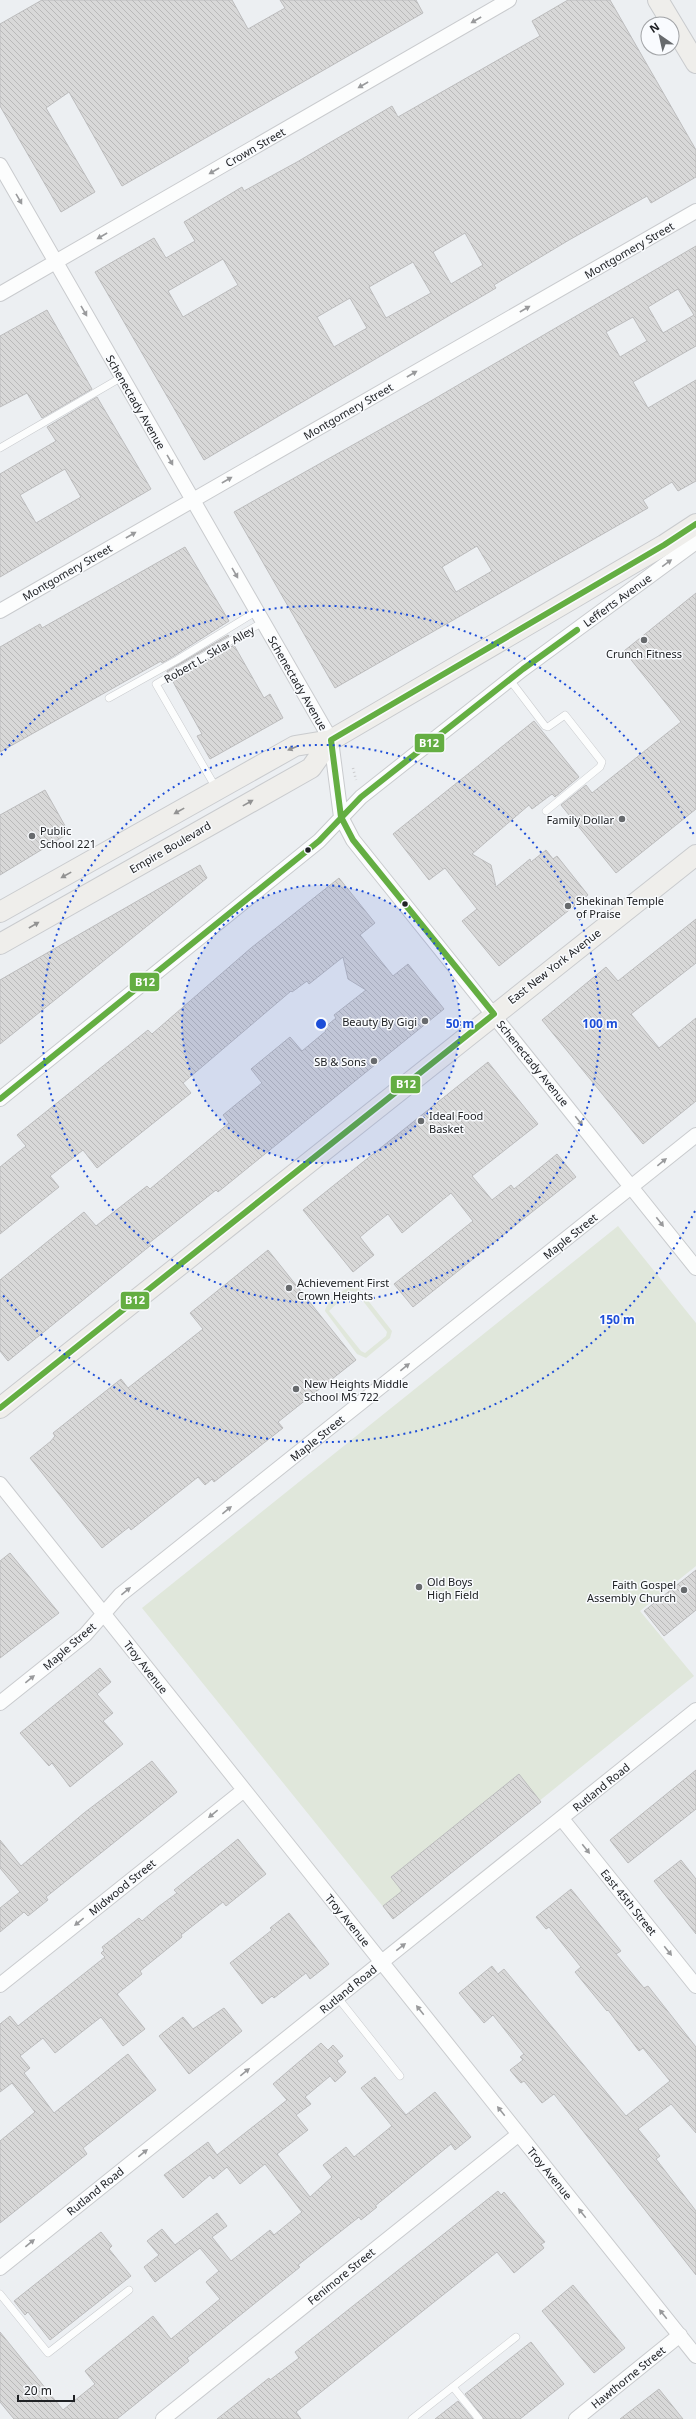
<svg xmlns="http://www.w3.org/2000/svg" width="696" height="2419" font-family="'Noto Sans',sans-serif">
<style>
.grass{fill:#e0e7db;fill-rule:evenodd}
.building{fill:url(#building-back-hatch);stroke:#bcbcbd;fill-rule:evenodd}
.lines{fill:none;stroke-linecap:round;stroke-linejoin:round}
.service-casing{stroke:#c9cbce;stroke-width:8}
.minor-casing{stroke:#c9cbce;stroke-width:16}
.secondary-casing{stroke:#c9cbce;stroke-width:22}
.path{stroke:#cccdcf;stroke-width:2.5;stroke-dasharray:1 3;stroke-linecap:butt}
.service{stroke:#fcfdfd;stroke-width:7}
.minor{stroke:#fcfdfd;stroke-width:14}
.secondary{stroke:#efeeeb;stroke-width:20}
.bus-1-casing{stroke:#f9fbfe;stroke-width:9}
.bus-1{stroke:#64ae42;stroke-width:6}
.oneway{fill:#999a9c}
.oneway2{fill:#929292}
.ring{fill:none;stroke:#1d4ed8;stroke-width:2;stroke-dasharray:2 4}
.poi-dot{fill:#676a6d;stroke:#f9fbfe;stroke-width:1.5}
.bus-dot{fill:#202225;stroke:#f9fbfe;stroke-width:1.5}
.labels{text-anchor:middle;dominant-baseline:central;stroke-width:3;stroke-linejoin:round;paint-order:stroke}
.street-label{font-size:11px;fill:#202225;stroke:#f9fbfe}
.poi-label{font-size:11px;fill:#202225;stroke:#f9fbfe;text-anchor:start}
.centre{fill:#1d4ed8;stroke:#f9fbfe;stroke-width:2}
.ring-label{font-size:12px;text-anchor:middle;font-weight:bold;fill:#1d4ed8;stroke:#f9fbfe;stroke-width:3;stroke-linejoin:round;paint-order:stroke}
.line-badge{stroke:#f9fbfe;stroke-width:1.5}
.badge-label{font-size:11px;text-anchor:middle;font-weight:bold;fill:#fff}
</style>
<defs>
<pattern id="building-back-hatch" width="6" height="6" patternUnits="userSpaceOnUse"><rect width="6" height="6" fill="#d8d8d8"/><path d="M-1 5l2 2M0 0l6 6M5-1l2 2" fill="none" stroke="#b9b9b9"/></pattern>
</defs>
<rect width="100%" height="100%" fill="#eceff2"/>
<path class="grass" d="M 618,1226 L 696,1323 L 696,1566 L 640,1611 L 694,1676 L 393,1919 L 142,1608 Z
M 354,1286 L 359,1289 L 392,1331 L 390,1338 L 366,1358 L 357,1354 L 325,1311 C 326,1302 345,1287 354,1286 ZM 350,1291 L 356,1292 L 387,1332 L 386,1336 L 365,1353 L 361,1351 L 329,1311 Z"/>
<path class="building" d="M 42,0 L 232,0 L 248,29 L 285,8 L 280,0 L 416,0 L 423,13 L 122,186 L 69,92 L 46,108 L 95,192 L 61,212 L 0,106 L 0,24 Z
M 568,0 L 610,0 L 696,150 L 696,177 L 651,203 L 647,196 L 569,240 L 494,285 L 496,288 L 204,460 L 95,272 L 154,238 L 166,258 L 195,241 L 184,222 L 242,187 L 244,191 L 297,162 L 392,106 L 398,117 L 540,36 L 532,21 ZM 465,233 L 483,265 L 451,284 L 433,252 ZM 223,259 L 238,285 L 183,317 L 168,291 ZM 413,262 L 431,293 L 386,318 L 369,287 ZM 350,298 L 367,328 L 334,347 L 317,317 Z
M 696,246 L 696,346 L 633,382 L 648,408 L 696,380 L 696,481 L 678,491 L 672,482 L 643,500 L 648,508 L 335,688 L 234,512 L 429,402 ZM 678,289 L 694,315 L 663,333 L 648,307 ZM 633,317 L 647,341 L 620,357 L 606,332 ZM 477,546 L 492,571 L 456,592 L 442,567 Z
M 47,310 L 92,389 L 42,418 L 27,393 L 0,407 L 0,336 Z
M 97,397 L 151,489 L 0,577 L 0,474 L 56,441 L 47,427 ZM 65,469 L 81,497 L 36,523 L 20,495 Z
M 185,547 L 229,621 L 174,656 L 162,663 L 161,661 L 0,752 L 0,647 L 40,624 L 42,628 Z
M 696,593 L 696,809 L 616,873 L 561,805 L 586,785 L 592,793 L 681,722 L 624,651 Z
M 228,635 L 229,636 L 167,672 L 167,671 Z
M 234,645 L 264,698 L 270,694 L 283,718 L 210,759 L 197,736 L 202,734 L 172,680 Z
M 534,721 L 579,777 L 555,797 L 552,794 L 532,809 L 529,805 L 472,854 L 491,865 L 496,887 L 530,859 L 531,862 L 546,850 L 553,859 L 557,856 L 588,895 L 499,966 L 462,921 L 477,909 L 445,868 L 429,880 L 393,834 Z
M 45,790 L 69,833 L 0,875 L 0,815 Z
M 200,865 L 207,878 L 0,1044 L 0,980 Z
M 339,878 L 375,923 L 360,935 L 393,976 L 408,964 L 444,1009 L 218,1192 L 216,1190 L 182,1217 L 149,1243 L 151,1245 L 8,1361 L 0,1351 L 0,1280 L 84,1212 L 96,1226 L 147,1186 L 150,1189 L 229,1123 L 223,1115 L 262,1083 L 251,1069 L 290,1037 L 302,1051 L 326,1031 L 324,1028 L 336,1018 L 334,1015 L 366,990 L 348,979 L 343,957 L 309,984 L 307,981 L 292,992 L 291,991 L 183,1083 L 191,1093 L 97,1168 L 83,1150 L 50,1176 L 59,1187 L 0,1234 L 0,1167 L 26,1146 L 17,1135 L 148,1030 L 152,1034 L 251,948 Z
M 696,919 L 696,963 L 631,1014 L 659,1048 L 696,1018 L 696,1101 L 643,1144 L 542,1020 L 606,967 L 618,981 Z
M 488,1062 L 538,1124 L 472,1176 L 492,1200 L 511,1185 L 514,1189 L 557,1154 L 576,1177 L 413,1307 L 394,1284 L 473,1221 L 451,1193 L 402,1233 L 388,1214 L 372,1227 L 360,1237 L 374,1255 L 353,1272 L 303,1210 Z
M 268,1250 L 356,1360 L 278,1422 L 283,1428 L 214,1482 L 212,1479 L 205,1485 L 198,1477 L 131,1530 L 129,1527 L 102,1548 L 30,1458 L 51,1441 L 55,1436 L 53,1433 L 121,1379 L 128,1388 L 203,1329 L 190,1313 Z
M 10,1553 L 59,1613 L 0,1658 L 0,1561 Z
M 696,1570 L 696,1610 L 664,1636 L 644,1611 Z
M 100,1668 L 111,1682 L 97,1694 L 113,1713 L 103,1721 L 123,1744 L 70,1787 L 52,1763 L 49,1766 L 20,1733 Z
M 152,1761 L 177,1792 L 46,1897 L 48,1900 L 28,1916 L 24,1912 L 0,1932 L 0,1908 L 20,1892 L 0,1868 L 0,1840 L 21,1866 L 84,1813 Z
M 696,1770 L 696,1809 L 628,1863 L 610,1840 Z
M 519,1774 L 541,1802 L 393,1919 L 383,1906 L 402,1891 L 391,1877 Z
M 238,1839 L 266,1874 L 226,1906 L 223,1902 L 181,1935 L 182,1937 L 140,1971 L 142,1974 L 117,1994 L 145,2029 L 123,2046 L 101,2017 L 55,2053 L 43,2038 L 20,2056 L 30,2068 L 24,2073 L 54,2113 L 128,2054 L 156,2090 L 83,2148 L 87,2154 L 0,2223 L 0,2141 L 35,2112 L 12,2083 L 0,2092 L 0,2024 L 10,2016 L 18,2026 L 105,1957 L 101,1953 L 104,1950 L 102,1947 L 139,1918 L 142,1921 L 158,1907 L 177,1893 L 174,1890 Z
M 681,1860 L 696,1879 L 696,1934 L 654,1881 Z
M 571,1889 L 621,1951 L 616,1954 L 644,1988 L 648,1986 L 696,2047 L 696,2133 L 671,2104 L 638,2129 L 660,2156 L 656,2159 L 696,2211 L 696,2275 L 554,2094 L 542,2103 L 524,2081 L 521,2083 L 510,2070 L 523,2060 L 520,2057 L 524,2054 L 493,2015 L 484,2023 L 459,1993 L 492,1966 L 498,1974 L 504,1969 L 626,2116 L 670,2081 L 643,2048 L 639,2051 L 608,2010 L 607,2011 L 575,1972 L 581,1967 L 549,1927 L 546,1929 L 536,1917 Z
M 289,1913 L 329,1964 L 310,1979 L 306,1973 L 274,1998 L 272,1996 L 262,2004 L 230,1963 L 272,1930 L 270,1928 Z
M 224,2008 L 242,2031 L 189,2074 L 159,2036 L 183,2017 L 193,2029 Z
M 321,2043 L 328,2050 L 333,2045 L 343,2056 L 337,2061 L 346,2072 L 335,2082 L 330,2076 L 305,2097 L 311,2104 L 296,2115 L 308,2130 L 277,2154 L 310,2197 L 332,2177 L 323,2165 L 346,2147 L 354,2157 L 392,2126 L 361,2088 L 375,2077 L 406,2115 L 435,2092 L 471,2137 L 455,2150 L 451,2144 L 375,2206 L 377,2207 L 361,2220 L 359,2217 L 298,2265 L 300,2267 L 187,2358 L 189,2361 L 117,2419 L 14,2419 L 0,2402 L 0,2332 L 63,2410 L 95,2384 L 85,2371 L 153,2316 L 171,2339 L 220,2299 L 206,2282 L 219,2271 L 200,2248 L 155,2282 L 144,2267 L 159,2255 L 147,2241 L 162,2229 L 175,2245 L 217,2213 L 227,2226 L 212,2237 L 231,2261 L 270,2230 L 274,2235 L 302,2212 L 265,2164 L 240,2184 L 227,2167 L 213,2179 L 210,2175 L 183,2198 L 164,2175 L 208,2142 L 217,2155 L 287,2100 L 273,2084 Z
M 498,2191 L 501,2195 L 504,2192 L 532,2227 L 545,2242 L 541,2244 L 544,2248 L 514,2273 L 497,2252 L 296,2412 L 301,2419 L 217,2419 L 269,2378 L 270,2380 L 299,2358 L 295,2352 Z
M 101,2232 L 112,2246 L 109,2249 L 131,2276 L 50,2340 L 28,2312 L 25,2315 L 14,2301 Z
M 573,2285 L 625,2348 L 594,2373 L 542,2311 Z
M 531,2342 L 564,2384 L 520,2419 L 484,2419 L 465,2394 Z
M 659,2389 L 683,2419 L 620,2419 Z
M 458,2401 L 473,2419 L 435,2419 Z"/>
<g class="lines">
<defs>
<path id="service" d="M 0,448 L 122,377
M 510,680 L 545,726 L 548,727 L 565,715 L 602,762 L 600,767 L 546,811
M 109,698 L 177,660 L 257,611
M 216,788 L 156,684 L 263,622
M 338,1998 L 400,2076
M 0,2294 L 48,2353 L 129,2290
M 453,2387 L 479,2419
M 412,2419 L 516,2337"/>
<path id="minor" d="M 0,165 L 331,740 L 341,817 L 353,840 L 696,1268
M 0,294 L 509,0
M 0,611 L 696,211
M 0,1099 L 319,841 L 361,797 L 523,669 L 696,542
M 0,1484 L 696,2356
M 0,1703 L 85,1635 L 120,1595 L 696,1135
M 562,1819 L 696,1986
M 0,1985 L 244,1790
M 0,2268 L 696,1710
M 163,2419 L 519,2134
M 576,2419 L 680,2335"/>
<path id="secondary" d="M 658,0 L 696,63
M 0,912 L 295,746 L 331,740 L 664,545 L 696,524
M 0,944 L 311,768 L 331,740
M 0,1408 L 696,855"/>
</defs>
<use href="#service" class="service-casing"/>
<use href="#minor" class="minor-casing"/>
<use href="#secondary" class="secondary-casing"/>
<path class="path" d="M 353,768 L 356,780"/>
<use href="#service" class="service"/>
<use href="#minor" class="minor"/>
<use href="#secondary" class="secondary"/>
<defs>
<path id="bus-1" d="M 0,1099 L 319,841 L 361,797 L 523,669 L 577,630
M 0,1408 L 494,1014 L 353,840 L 341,817 L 331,740 L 664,545 L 696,524"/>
</defs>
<use href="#bus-1" class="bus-1-casing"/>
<use href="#bus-1" class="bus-1"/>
</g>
<defs><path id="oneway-solid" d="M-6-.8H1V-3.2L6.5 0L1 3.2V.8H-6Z"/></defs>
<g class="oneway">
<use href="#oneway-solid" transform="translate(476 20) rotate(150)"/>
<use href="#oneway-solid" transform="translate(363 85) rotate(150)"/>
<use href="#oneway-solid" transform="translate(214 171) rotate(150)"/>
<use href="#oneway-solid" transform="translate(19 199) rotate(60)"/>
<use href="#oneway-solid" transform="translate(102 236) rotate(150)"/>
<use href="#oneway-solid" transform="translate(525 309) rotate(-30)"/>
<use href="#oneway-solid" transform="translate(84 311) rotate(60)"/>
<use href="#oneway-solid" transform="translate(412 374) rotate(-30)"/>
<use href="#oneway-solid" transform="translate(170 460) rotate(60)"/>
<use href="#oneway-solid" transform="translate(227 480) rotate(-30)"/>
<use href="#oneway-solid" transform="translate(131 535) rotate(-30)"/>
<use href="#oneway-solid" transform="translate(667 563) rotate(-36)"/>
<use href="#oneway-solid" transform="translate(235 573) rotate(60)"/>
<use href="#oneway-solid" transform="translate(579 1121) rotate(51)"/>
<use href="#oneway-solid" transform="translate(662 1162) rotate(-39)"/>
<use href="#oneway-solid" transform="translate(660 1222) rotate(52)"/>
<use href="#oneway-solid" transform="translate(405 1367) rotate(-39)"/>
<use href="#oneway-solid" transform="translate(227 1510) rotate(-39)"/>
<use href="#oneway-solid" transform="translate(126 1591) rotate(-39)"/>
<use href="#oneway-solid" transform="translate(30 1679) rotate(-39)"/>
<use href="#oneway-solid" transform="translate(213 1814) rotate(141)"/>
<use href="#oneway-solid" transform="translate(586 1849) rotate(51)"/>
<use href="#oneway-solid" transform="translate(79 1922) rotate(141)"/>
<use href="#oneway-solid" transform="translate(401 1947) rotate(-38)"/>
<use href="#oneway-solid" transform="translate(668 1951) rotate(51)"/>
<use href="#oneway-solid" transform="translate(420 2010) rotate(-129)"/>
<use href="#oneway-solid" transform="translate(245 2072) rotate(-39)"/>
<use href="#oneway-solid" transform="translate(501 2111) rotate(-129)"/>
<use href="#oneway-solid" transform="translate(143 2153) rotate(-39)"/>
<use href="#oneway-solid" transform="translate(582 2213) rotate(-129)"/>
<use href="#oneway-solid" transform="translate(30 2243) rotate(-39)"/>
<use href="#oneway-solid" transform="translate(663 2314) rotate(-129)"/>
</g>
<g class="oneway2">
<use href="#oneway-solid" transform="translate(293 748) rotate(157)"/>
<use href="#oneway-solid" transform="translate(248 803) rotate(-29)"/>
<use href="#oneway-solid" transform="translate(179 811) rotate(151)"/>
<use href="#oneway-solid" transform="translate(66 875) rotate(151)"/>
<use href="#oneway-solid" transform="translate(34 925) rotate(-30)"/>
</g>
<circle cx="321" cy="1024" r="139" fill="#1d4ed8" fill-opacity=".12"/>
<g class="ring">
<circle cx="321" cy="1024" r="139"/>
<circle cx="321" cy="1024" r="279"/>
<path d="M695 1211A418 418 0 0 1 1 1293M1 755A418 418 0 0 1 695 837"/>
</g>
<g class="poi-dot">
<circle cx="644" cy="640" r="4"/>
<circle cx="622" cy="819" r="4"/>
<circle cx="32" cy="836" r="4"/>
<circle cx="568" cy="906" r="4"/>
<circle cx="425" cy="1021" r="4"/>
<circle cx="374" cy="1061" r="4"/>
<circle cx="421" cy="1121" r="4"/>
<circle cx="289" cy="1288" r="4"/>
<circle cx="296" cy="1389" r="4"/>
<circle cx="419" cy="1587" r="4"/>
<circle cx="684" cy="1590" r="4"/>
</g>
<g class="bus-dot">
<circle cx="308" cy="850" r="3.5"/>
<circle cx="405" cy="904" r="3.5"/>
</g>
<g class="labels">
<g class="street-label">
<text transform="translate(255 147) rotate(-30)">Crown Street</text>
<text transform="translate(629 250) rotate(-30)">Montgomery Street</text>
<text transform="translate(136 402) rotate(60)">Schenectady Avenue</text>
<text transform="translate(348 411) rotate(-30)">Montgomery Street</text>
<text transform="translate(67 572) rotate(-30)">Montgomery Street</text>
<text transform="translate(617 600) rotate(-36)">Lefferts Avenue</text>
<text transform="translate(209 654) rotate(-30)">Robert L. Sklar Alley</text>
<text transform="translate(298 683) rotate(60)">Schenectady Avenue</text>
<text transform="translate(170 847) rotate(-30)">Empire Boulevard</text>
<text transform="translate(554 966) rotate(-38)">East New York Avenue</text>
<text transform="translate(533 1063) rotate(51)">Schenectady Avenue</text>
<text transform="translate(570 1236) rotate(-39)">Maple Street</text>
<text transform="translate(317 1438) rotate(-39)">Maple Street</text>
<text transform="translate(69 1646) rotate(-41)">Maple Street</text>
<text transform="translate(146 1667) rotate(52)">Troy Avenue</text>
<text transform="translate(601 1787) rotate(-39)">Rutland Road</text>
<text transform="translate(122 1887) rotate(-39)">Midwood Street</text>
<text transform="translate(629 1902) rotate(51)">East 45th Street</text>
<text transform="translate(348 1920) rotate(51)">Troy Avenue</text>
<text transform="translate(348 1989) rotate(-39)">Rutland Road</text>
<text transform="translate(550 2173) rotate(51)">Troy Avenue</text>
<text transform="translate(95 2191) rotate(-39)">Rutland Road</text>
<text transform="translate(341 2276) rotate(-39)">Fenimore Street</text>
<text transform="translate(628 2377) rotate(-39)">Hawthorne Street</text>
</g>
<g class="poi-label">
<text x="644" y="653" text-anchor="middle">Crunch Fitness</text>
<text x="614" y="819" text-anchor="end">Family Dollar</text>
<text x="40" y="830">Public<tspan x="40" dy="13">School 221</tspan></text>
<text x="576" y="900">Shekinah Temple<tspan x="576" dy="13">of Praise</tspan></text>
<text x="417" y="1021" text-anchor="end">Beauty By Gigi</text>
<text x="366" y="1061" text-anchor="end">SB &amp; Sons</text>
<text x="429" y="1115">Ideal Food<tspan x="429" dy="13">Basket</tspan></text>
<text x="297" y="1282">Achievement First<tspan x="297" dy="13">Crown Heights</tspan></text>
<text x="304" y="1383">New Heights Middle<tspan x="304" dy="13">School MS 722</tspan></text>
<text x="427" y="1581">Old Boys<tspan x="427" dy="13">High Field</tspan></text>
<text x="676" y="1584" text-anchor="end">Faith Gospel<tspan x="676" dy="13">Assembly Church</tspan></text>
</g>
</g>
<circle cx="321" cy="1024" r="6" class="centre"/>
<g class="ring-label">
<text x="460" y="1028">50 m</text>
<text x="600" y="1028">100 m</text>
<text x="617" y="1324">150 m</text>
</g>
<g class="line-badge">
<rect x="414" y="733" width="31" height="20" rx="4" fill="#64ae42"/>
<rect x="129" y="972" width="31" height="20" rx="4" fill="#64ae42"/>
<rect x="390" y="1075" width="31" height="19" rx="4" fill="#64ae42"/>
<rect x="120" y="1291" width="30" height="19" rx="4" fill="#64ae42"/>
</g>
<g class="badge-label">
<text x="429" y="747">B12</text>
<text x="145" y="986">B12</text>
<text x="406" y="1088">B12</text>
<text x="135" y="1304">B12</text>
</g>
<g transform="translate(660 36) rotate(326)"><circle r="19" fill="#f9fbfe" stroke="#a2a4a7"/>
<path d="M0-3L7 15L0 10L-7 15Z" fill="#676a6d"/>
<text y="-6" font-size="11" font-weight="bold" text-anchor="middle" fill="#202225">N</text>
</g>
<path d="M18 2395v6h56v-6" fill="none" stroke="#202225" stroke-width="2"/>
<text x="24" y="2395" font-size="12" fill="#202225" stroke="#f9fbfe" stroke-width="3" paint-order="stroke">20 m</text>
</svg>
